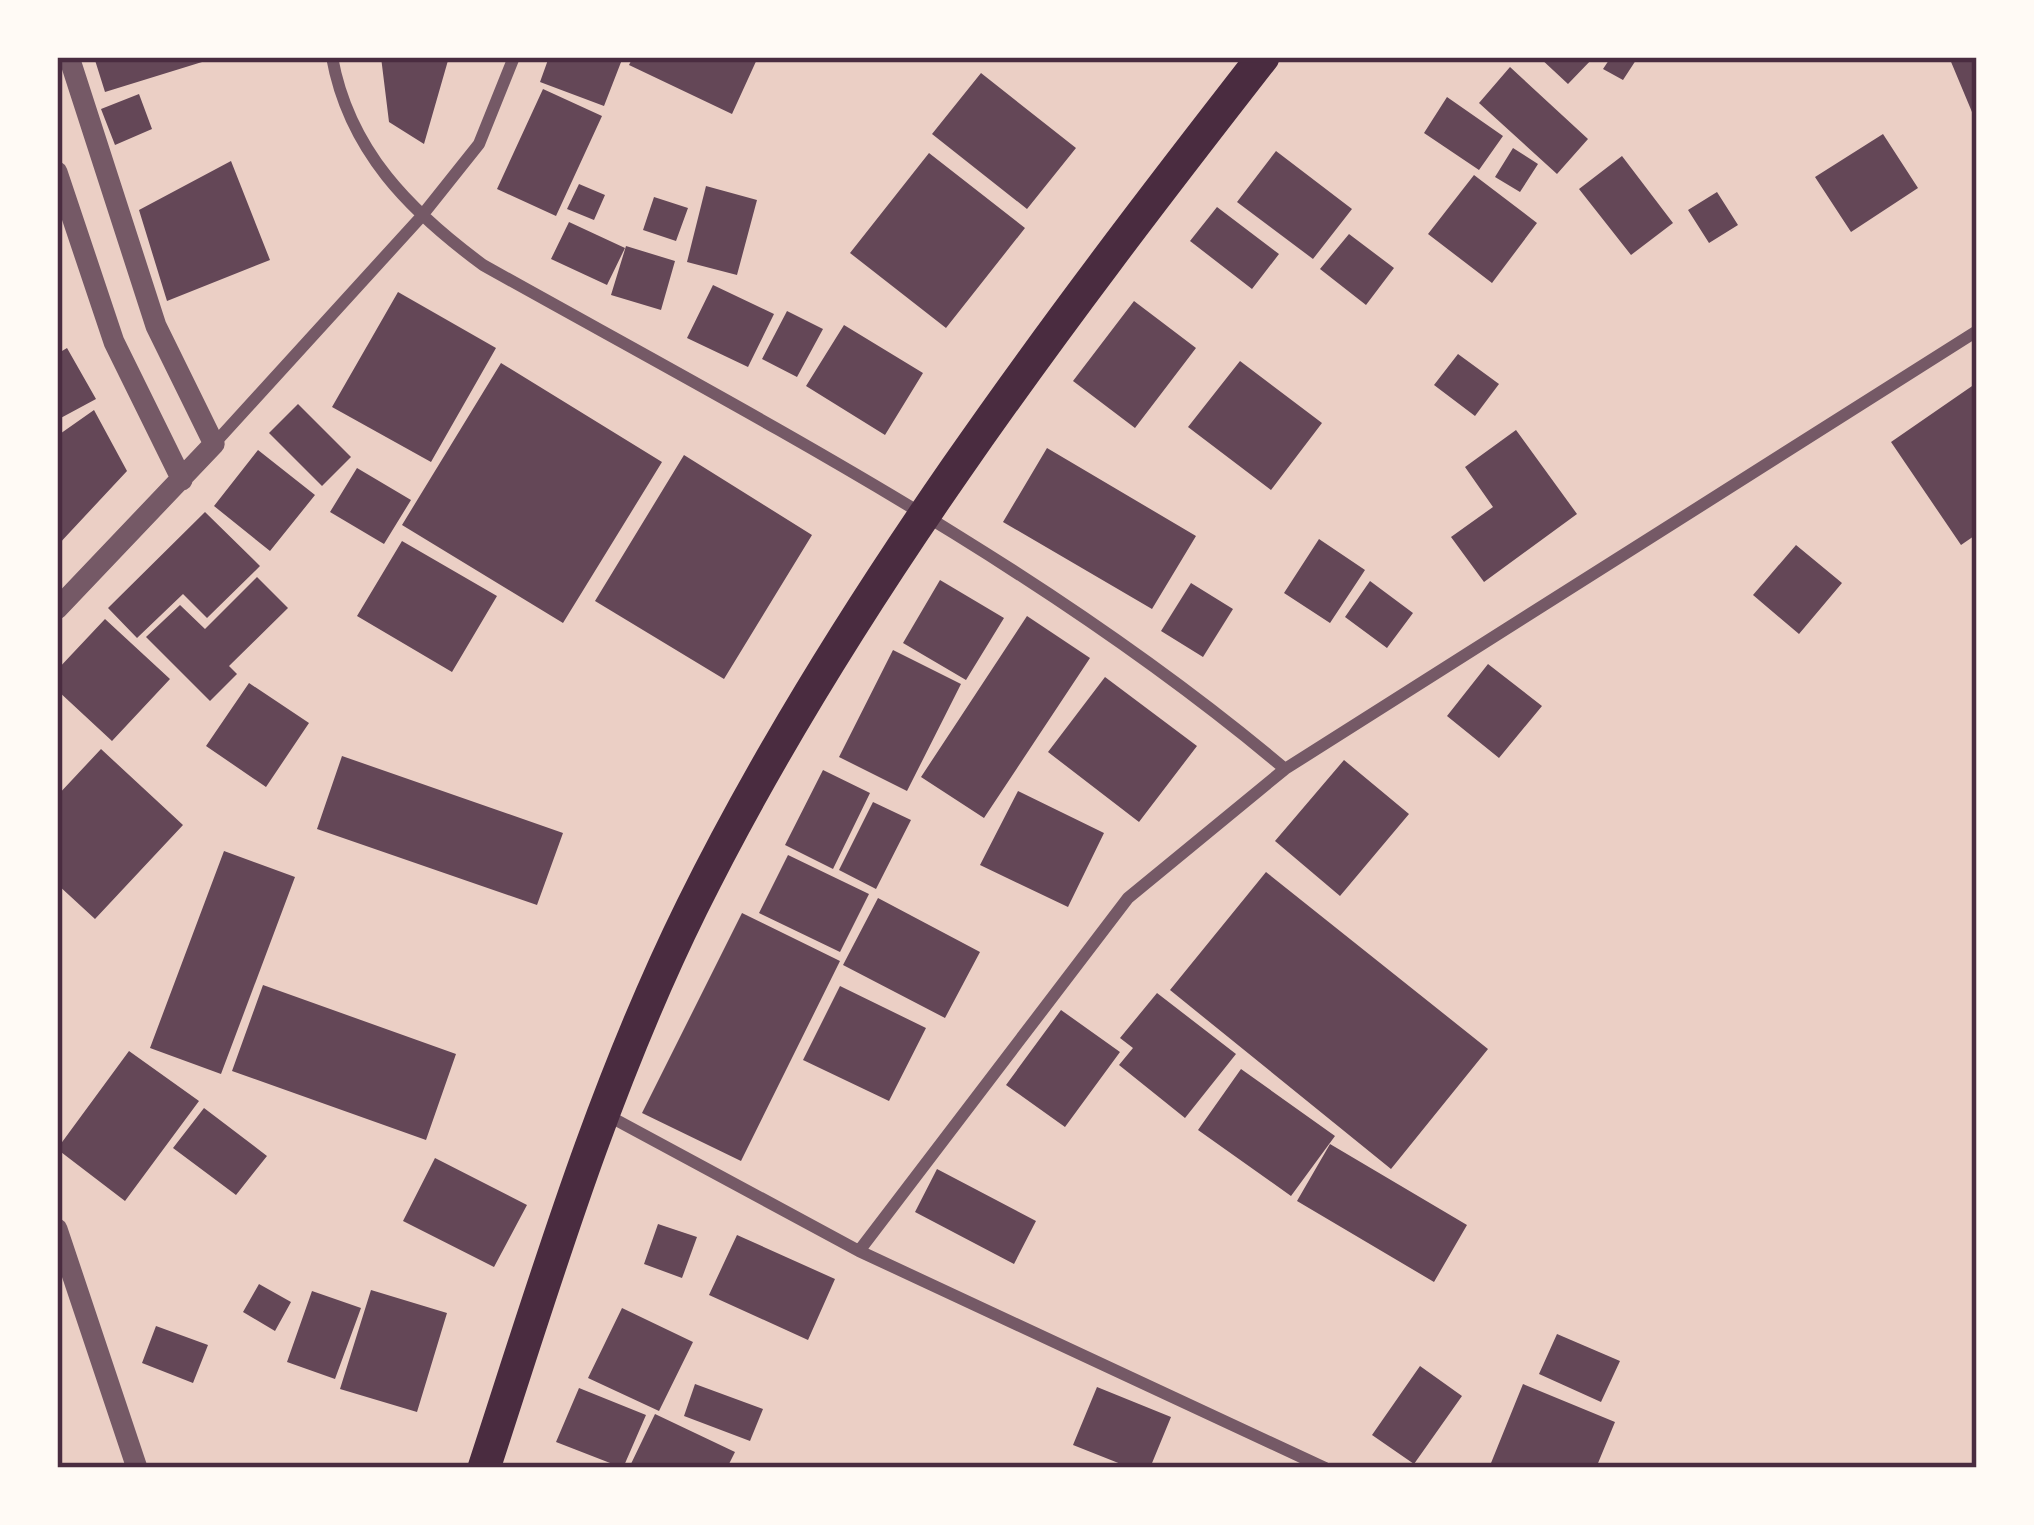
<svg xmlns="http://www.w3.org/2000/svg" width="2034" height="1525" font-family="'Space Grotesk',sans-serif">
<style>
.green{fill:#ebcfc5}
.building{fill:#644757}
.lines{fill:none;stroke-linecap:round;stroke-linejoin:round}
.minor{stroke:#755966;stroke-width:12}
.tertiary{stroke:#755966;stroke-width:21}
.trunk{stroke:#4a2c40;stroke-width:33}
.neatline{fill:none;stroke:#4a2c40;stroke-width:4.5}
</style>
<rect width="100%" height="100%" fill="#f7e1d7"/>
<path class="green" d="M 57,57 L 1977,57 L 1977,1468 L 57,1468 Z"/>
<path class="building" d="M 94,57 L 215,57 L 215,58 L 105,92 Z
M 381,57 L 449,57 L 424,144 L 389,122 Z
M 549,57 L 623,57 L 604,106 L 540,82 Z
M 633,57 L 758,57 L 732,114 L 629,65 Z
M 1539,57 L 1594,57 L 1568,84 Z
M 1611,57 L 1638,57 L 1623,80 L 1603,69 Z
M 1949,57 L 1977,57 L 1977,124 Z
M 1510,67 L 1588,139 L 1557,174 L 1479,103 Z
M 981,73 L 1076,148 L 1027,209 L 932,134 Z
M 543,89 L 602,116 L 556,216 L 497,189 Z
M 139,94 L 152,129 L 115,145 L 101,109 Z
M 1447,97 L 1503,136 L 1479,170 L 1424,133 Z
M 1883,134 L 1918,188 L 1851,232 L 1815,177 Z
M 1513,148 L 1538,164 L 1520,192 L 1495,177 Z
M 1276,151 L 1352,209 L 1313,259 L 1237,202 Z
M 929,153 L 1025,228 L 946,328 L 850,253 Z
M 1622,156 L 1673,223 L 1631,255 L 1579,189 Z
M 231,161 L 270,260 L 167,301 L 139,210 Z
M 1474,175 L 1537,223 L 1492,283 L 1428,234 Z
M 579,184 L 605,195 L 594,220 L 567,209 Z
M 706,186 L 757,200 L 737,275 L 687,262 Z
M 1717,192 L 1738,225 L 1709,243 L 1688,210 Z
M 654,197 L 688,208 L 676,241 L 643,230 Z
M 1217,207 L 1279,254 L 1252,289 L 1190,241 Z
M 569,222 L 625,248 L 607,285 L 551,259 Z
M 1349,234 L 1394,268 L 1366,305 L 1320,269 Z
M 626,246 L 675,261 L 661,310 L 611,295 Z
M 713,285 L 774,314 L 748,367 L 687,338 Z
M 398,292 L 496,348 L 431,462 L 332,407 Z
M 1134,301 L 1196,348 L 1135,428 L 1073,381 Z
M 787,311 L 823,329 L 797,377 L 762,359 Z
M 844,325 L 923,373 L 885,435 L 806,386 Z
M 67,348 L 96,399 L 57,420 L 57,354 Z
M 1458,354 L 1499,384 L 1475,416 L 1434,385 Z
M 1240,361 L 1322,423 L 1271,490 L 1188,427 Z
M 501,363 L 662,462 L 563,623 L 402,525 Z
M 1975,384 L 1977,534 L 1961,545 L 1891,442 Z
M 298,404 L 351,457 L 322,486 L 269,433 Z
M 94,410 L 127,471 L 57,546 L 57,436 Z
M 1516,430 L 1577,514 L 1484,582 L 1451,537 L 1493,507 L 1465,467 Z
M 1047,448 L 1196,536 L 1152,609 L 1003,522 Z
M 258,450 L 315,495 L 270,551 L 214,506 Z
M 684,455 L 812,535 L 724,679 L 595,601 Z
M 357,468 L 411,500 L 384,544 L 330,512 Z
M 205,512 L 260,566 L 207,618 L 183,594 L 137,638 L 108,608 Z
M 1319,539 L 1365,570 L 1330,623 L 1284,593 Z
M 402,541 L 497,596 L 452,672 L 357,616 Z
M 1796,545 L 1842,583 L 1799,634 L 1753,595 Z
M 257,577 L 288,608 L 229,666 L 237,674 L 210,701 L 146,637 L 180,605 L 205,629 Z
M 940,580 L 1004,618 L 966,680 L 903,643 Z
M 1370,581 L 1413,613 L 1387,648 L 1345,617 Z
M 1191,583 L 1233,609 L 1203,657 L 1161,631 Z
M 1027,616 L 1090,658 L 984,818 L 921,777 Z
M 105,619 L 170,679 L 112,741 L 57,690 L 57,670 Z
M 893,650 L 961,684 L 907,791 L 839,757 Z
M 1488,664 L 1542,706 L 1499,758 L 1447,716 Z
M 1105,677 L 1197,746 L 1139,822 L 1048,752 Z
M 249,683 L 309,723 L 266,787 L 206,746 Z
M 101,749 L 183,825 L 95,919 L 57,884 L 57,796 Z
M 342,756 L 563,833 L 537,905 L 317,829 Z
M 1344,760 L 1409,814 L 1340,896 L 1275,841 Z
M 823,770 L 870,793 L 833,869 L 785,845 Z
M 1018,791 L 1104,833 L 1068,907 L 980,865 Z
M 873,802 L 911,820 L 876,889 L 839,870 Z
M 224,851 L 295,877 L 221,1074 L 150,1048 Z
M 788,855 L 869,894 L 840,952 L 759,913 Z
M 1266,872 L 1488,1049 L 1391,1169 L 1170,990 Z
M 878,898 L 980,952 L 945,1018 L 843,965 Z
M 742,913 L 840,961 L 741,1161 L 642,1113 Z
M 263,985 L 456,1054 L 426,1140 L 232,1071 Z
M 840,986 L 926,1028 L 889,1101 L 803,1060 Z
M 1157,993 L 1236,1054 L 1185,1118 L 1119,1065 L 1133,1048 L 1120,1038 Z
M 1061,1010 L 1120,1052 L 1065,1127 L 1006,1085 Z
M 129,1051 L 199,1101 L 125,1201 L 57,1149 Z
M 1241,1069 L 1335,1136 L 1291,1196 L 1198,1130 Z
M 204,1108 L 267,1156 L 236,1195 L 173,1148 Z
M 1330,1144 L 1467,1225 L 1434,1282 L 1297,1201 Z
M 435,1158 L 527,1205 L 494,1267 L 403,1221 Z
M 937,1169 L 1036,1221 L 1014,1264 L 915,1212 Z
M 658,1224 L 697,1237 L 682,1278 L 644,1264 Z
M 737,1235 L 835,1279 L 808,1340 L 709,1295 Z
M 259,1284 L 291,1302 L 275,1331 L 243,1312 Z
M 371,1290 L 447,1313 L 417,1412 L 340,1389 Z
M 312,1291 L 361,1308 L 335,1379 L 287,1362 Z
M 622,1308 L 693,1342 L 659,1411 L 588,1378 Z
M 156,1326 L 208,1345 L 193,1383 L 142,1363 Z
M 1557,1334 L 1620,1361 L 1601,1402 L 1539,1374 Z
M 1420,1366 L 1462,1396 L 1414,1464 L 1372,1435 Z
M 695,1384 L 763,1409 L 750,1441 L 684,1416 Z
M 1523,1384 L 1615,1422 L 1596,1468 L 1489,1468 Z
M 1097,1387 L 1171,1417 L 1150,1468 L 1131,1468 L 1073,1445 Z
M 579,1388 L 646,1415 L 623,1468 L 556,1442 Z
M 655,1414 L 735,1452 L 727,1468 L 629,1468 Z"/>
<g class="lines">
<path class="minor" d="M 332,57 C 349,151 410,211 483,265 C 758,419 1043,565 1285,769
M 214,444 L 420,218 L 479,144 L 514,57
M 605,1114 L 859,1251 L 1325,1468
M 859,1251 L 1128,898 L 1285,769 L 1977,331"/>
<path class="tertiary" d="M 57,172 L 114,342 L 182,480
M 57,609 L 214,444 L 156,326 L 69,57
M 57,1229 L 137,1468"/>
<path class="trunk" d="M 484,1468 C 546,1278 603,1087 692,907 C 840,608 1058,320 1263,57"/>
</g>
<rect width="2034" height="1525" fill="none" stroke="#fffaf5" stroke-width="120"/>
<rect x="60" y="60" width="1914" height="1405" class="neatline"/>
</svg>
